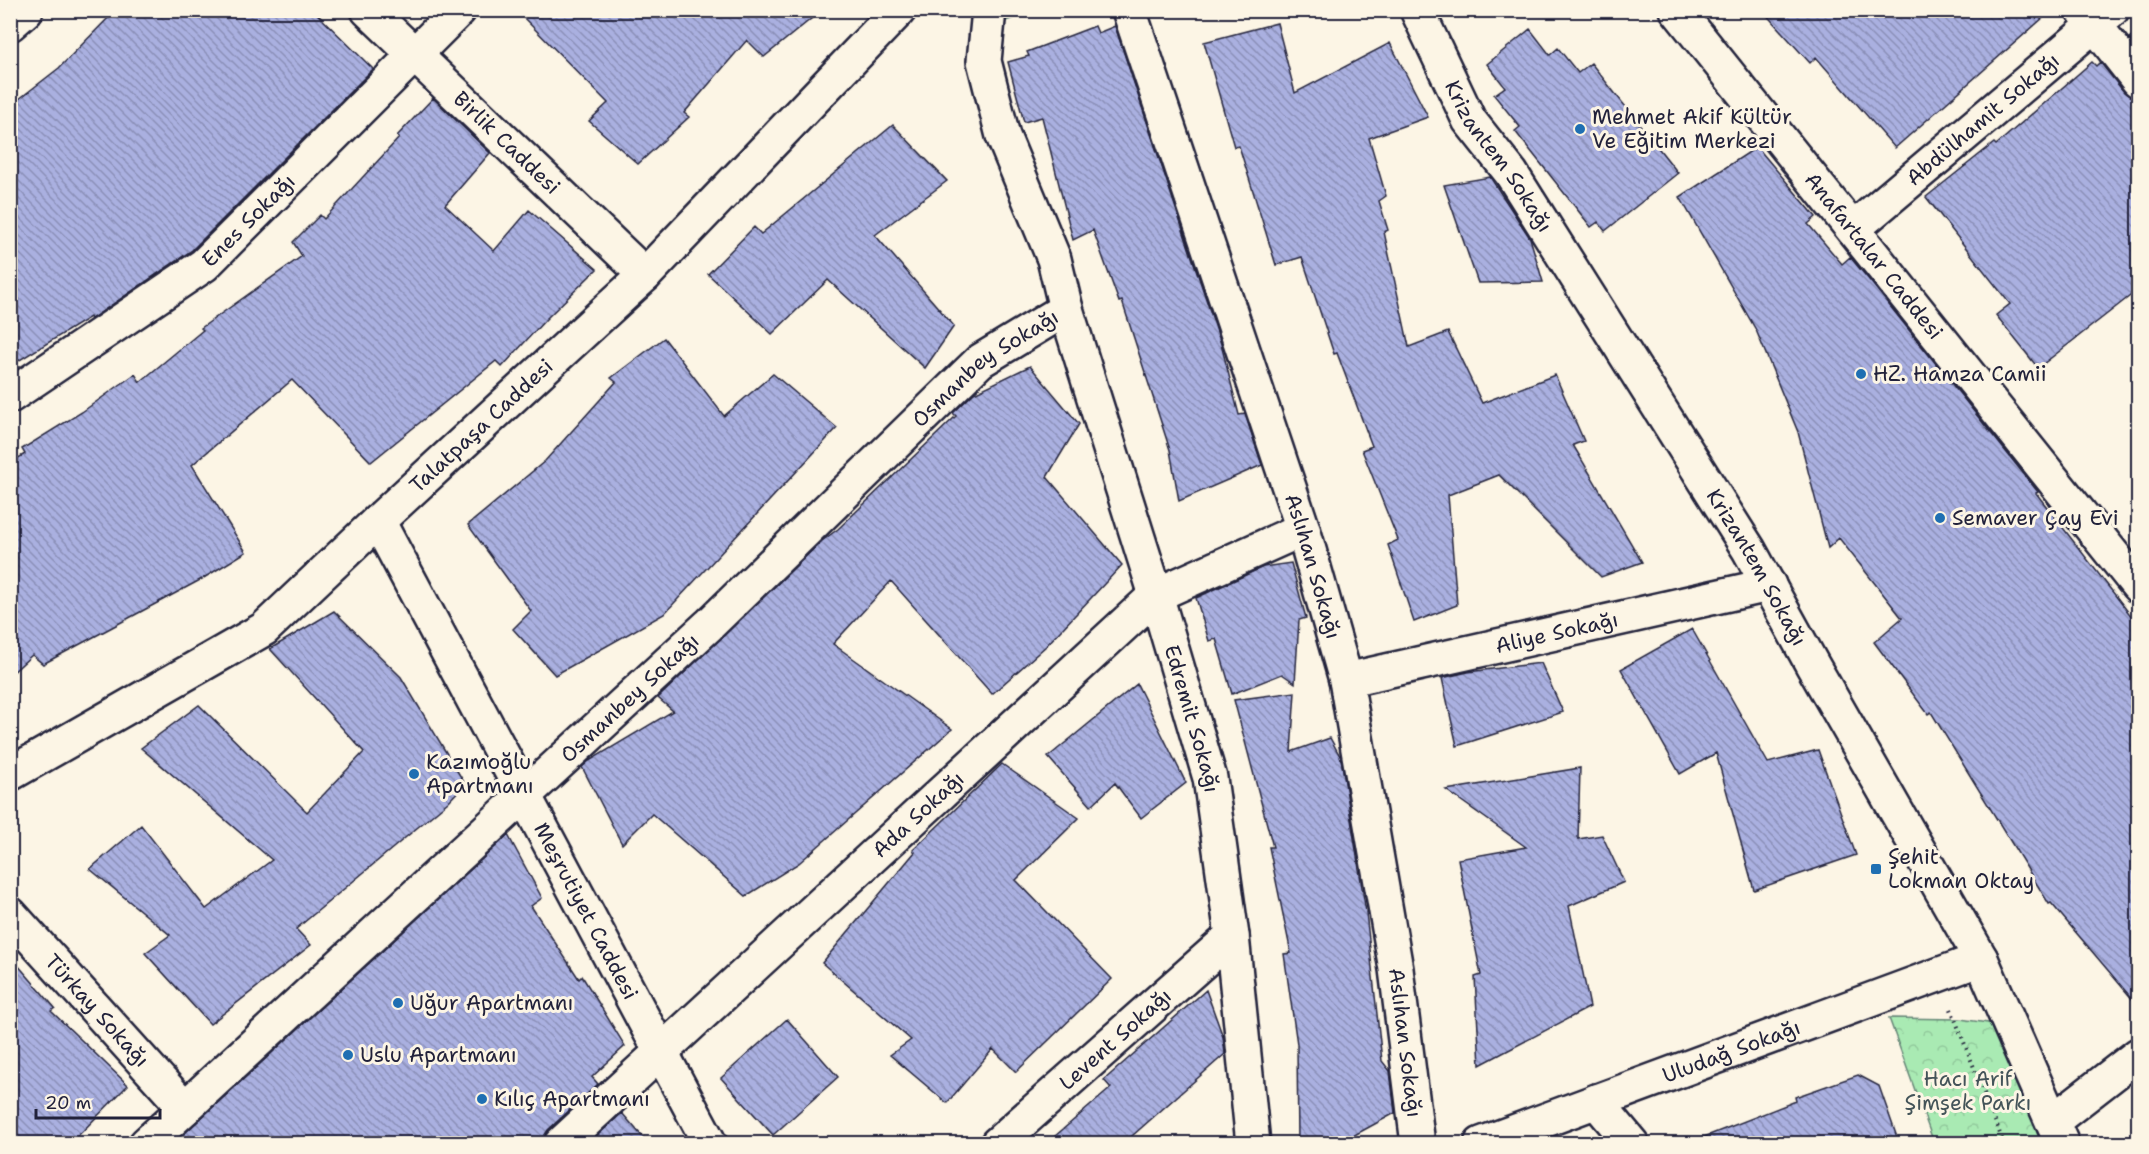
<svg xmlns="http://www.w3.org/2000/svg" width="2149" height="1154" font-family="'Shantell Sans',sans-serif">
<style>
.park{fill:url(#park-crowns);stroke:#668677;stroke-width:1.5}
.building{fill:url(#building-back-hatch);stroke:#22223b;stroke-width:1.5}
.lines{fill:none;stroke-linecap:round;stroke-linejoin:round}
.street-casing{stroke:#22223b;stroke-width:38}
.secondary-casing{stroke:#22223b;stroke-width:38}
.path{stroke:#22223b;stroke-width:4;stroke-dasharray:1.5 4.5;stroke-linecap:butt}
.street{stroke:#fcf5e5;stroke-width:33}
.secondary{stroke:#fcf5e5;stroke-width:33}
.poi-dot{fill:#1f6fb2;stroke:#fcf5e5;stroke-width:2}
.labels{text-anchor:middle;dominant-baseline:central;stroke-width:6;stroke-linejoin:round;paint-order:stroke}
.poi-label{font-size:21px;fill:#22223b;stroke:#fcf5e5;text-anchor:start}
.street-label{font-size:21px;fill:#22223b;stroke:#fcf5e5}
.park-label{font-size:21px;fill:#445459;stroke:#fcf5e5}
</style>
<defs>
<pattern id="park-crowns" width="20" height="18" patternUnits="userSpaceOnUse" patternTransform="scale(1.5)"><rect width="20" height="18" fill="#a9eab3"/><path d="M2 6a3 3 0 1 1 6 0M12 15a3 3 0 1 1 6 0" fill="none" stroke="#91c89b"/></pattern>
<pattern id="building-back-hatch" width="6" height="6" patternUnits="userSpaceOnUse" patternTransform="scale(1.5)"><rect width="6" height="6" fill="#aab0e0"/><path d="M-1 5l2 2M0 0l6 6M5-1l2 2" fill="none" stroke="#8a8fb7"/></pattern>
</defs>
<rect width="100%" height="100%" fill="#fcf5e5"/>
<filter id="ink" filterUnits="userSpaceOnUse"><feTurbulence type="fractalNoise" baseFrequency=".0167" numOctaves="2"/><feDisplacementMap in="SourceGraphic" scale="12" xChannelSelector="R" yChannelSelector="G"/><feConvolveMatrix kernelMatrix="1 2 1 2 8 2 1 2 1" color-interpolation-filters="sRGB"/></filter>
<g filter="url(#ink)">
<path class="park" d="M 997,11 L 1033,11 L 1003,22 Z
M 1889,1018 L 1960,1019 L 1995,1024 L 2041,1143 L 1934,1143 Z"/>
<path class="building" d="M 116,10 L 313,10 L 373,69 L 192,250 L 91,319 L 90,317 L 10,366 L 10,106 L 59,68 Z
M 516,10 L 822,10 L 764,57 L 747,40 L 684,113 L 689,117 L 638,164 L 589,121 L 608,103 Z
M 1762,10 L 2052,10 L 1895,148 L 1816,57 L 1810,63 Z
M 1277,23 L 1295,93 L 1390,43 L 1428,117 L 1369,138 L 1386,196 L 1379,201 L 1388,230 L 1384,232 L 1409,347 L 1448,332 L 1482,403 L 1555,375 L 1584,441 L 1573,445 L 1642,562 L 1601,577 L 1499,475 L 1448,495 L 1457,605 L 1414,622 L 1388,545 L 1398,540 L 1362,450 L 1372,446 L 1337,353 L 1334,354 L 1302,257 L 1276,265 L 1239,146 L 1234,147 L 1204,42 Z
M 1095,26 L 1098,33 L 1115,26 L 1221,344 L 1239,415 L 1245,414 L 1262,465 L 1179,501 L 1170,450 L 1122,301 L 1119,302 L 1093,230 L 1073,240 L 1042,117 L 1024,122 L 1008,62 L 1029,56 L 1027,52 Z
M 1530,29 L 1550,55 L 1558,48 L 1578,73 L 1591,63 L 1678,173 L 1605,231 L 1598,222 L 1591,227 L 1515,131 L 1520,127 L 1494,95 L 1505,87 L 1487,64 Z
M 2139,30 L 2139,50 L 2129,38 Z
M 2092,62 L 2096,66 L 2100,62 L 2124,92 L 2131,97 L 2139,98 L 2139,289 L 2038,368 L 1996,315 L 2010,304 L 1926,197 L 1994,143 L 1996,145 Z
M 433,98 L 490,153 L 445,205 L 494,251 L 529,210 L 597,269 L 546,319 L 502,367 L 496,361 L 371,462 L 292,380 L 192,465 L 246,552 L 202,579 L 43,664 L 32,655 L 10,675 L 10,463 L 25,454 L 22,449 L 82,412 L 135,374 L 140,382 L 203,330 L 201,328 L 302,256 L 293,242 L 320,215 L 324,219 L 399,138 L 397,136 Z
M 893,125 L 947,181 L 875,235 L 954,326 L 925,368 L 828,280 L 772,334 L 708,274 L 754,227 L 761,234 Z
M 1757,147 L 1816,217 L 1808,224 L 1842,264 L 1850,257 L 1870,281 L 2038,492 L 2036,493 L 2139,626 L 2139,1007 L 2051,903 L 2049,904 L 1931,712 L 1928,714 L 1874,642 L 1902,618 L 1839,538 L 1828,548 L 1798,432 L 1756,330 L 1680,197 Z
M 1490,177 L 1530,238 L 1543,282 L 1478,283 L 1444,185 Z
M 664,338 L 724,416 L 773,374 L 837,428 L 664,614 L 555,675 L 513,629 L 531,611 L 468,525 L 545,461 L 616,382 L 611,378 Z
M 1030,366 L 1079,424 L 1047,477 L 1122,565 L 1046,646 L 992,694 L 891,581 L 833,644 L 952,729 L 799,863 L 746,896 L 652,814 L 622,844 L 582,767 L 589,761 L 673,711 L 658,698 L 822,541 L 838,529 L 956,416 L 953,413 L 974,393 Z
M 1291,563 L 1306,618 L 1299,620 L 1295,683 L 1282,674 L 1232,694 L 1216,639 L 1209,641 L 1196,598 L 1263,567 Z
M 334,611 L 401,677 L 465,784 L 448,802 L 296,929 L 311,945 L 210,1024 L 145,953 L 170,935 L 90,869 L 141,825 L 206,909 L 272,860 L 141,748 L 199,705 L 307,812 L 364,752 L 270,649 Z
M 1692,629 L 1768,763 L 1818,750 L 1856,855 L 1754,890 L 1716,753 L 1680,774 L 1621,669 Z
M 1541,663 L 1563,712 L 1457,746 L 1442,678 L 1468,672 Z
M 1137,684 L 1186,783 L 1141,818 L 1115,783 L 1091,806 L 1048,757 Z
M 1295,692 L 1291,752 L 1330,738 L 1341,758 L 1366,912 L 1382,1061 L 1390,1071 L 1395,1113 L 1340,1143 L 1298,1143 L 1297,1044 L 1284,954 L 1291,953 L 1269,847 L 1273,847 L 1234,700 Z
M 1002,764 L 1079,818 L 1016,880 L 1112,979 L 1016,1072 L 993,1049 L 947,1103 L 890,1055 L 911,1040 L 822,963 L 915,852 L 913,850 Z
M 1580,768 L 1578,839 L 1602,835 L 1624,882 L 1569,906 L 1590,1007 L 1480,1065 L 1475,977 L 1481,975 L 1458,859 L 1526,847 L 1446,790 Z
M 508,835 L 542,898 L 531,906 L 579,979 L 582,976 L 625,1046 L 592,1077 L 598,1084 L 548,1130 L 543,1138 L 543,1143 L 174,1143 Z
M 10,956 L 55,1008 L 51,1011 L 128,1085 L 71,1143 L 10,1143 Z
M 1206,990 L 1223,1037 L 1225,1054 L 1124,1143 L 1047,1143 L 1111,1088 L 1104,1080 Z
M 787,1019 L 838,1077 L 773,1135 L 721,1078 Z
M 1858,1075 L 1879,1086 L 1899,1143 L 1695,1143 L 1694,1141 L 1796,1101 L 1795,1097 Z
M 622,1113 L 648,1143 L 589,1143 Z"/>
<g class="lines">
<defs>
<g id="street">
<path id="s1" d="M 368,10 L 645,275"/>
<path id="s2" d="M 989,10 L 984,61 L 1003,136 L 1054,259 L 1066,309 L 1156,595 L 1210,778 L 1232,936 L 1253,1144"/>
<path id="s3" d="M 1129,10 L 1303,529 L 1346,680 L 1396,969 L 1418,1144"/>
<path id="s4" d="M 1417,10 L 1469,120 L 1511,173 L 1749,550 L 1813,666 L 1981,959 L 2062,1144"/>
<path d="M 2083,10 L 2138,80"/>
<path d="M 10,24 L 26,10"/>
<path id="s5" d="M 1853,229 L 2112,10"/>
<path id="s6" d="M 10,396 L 204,265 L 459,10"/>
<path id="s7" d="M 1346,680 L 1769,585"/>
<path id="s8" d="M 10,914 L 185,1108"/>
<path d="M 1596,1101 L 1632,1144"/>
<path d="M 2053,1121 L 2138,1055"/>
<path id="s9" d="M 146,1144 L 709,625 L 980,361 L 1066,309"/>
<path id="s10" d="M 561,1144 L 1156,595 L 1303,529"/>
<path id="s11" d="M 997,1144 L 1232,936"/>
<path id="s12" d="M 1481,1144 L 1981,959"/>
</g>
<g id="secondary">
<path id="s13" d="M 1677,10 L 2138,586"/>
<path id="s14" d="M 378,521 L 710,1144"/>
<path id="s15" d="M 10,774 L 264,629 L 378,521 L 645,275 L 899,10"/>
</g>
</defs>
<use href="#street" class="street-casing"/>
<use href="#secondary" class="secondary-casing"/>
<path class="path" d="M 1951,1009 L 2004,1144"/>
<use href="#street" class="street"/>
<use href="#secondary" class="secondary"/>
</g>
</g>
<g class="poi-dot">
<circle cx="1580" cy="129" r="6"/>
<circle cx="1861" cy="374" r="6"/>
<circle cx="1940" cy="518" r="6"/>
<circle cx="414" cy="774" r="6"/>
<rect x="1870" y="863" width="12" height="12" rx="3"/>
<circle cx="398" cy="1003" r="6"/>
<circle cx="348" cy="1055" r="6"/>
<circle cx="482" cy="1099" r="6"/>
</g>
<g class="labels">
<g class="poi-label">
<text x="1592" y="117">Mehmet Akif Kültür<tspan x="1592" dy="24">Ve Eğitim Merkezi</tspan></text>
<text x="1873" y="374">HZ. Hamza Camii</text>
<text x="1952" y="518">Semaver Çay Evi</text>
<text x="426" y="762">Kazımoğlu<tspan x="426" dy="24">Apartmanı</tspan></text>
<text x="1888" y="857">Şehit<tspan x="1888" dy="24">Lokman Oktay</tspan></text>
<text x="410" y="1003">Uğur Apartmanı</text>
<text x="360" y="1055">Uslu Apartmanı</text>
<text x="494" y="1099">Kılıç Apartmanı</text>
</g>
<g class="street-label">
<text stroke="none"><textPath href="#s5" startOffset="170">Abdülhamit Sokağı</textPath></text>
<text stroke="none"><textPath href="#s1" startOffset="192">Birlik Caddesi</textPath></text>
<text stroke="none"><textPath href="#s4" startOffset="168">Krizantem Sokağı</textPath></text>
<text stroke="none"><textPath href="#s6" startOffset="297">Enes Sokağı</textPath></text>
<text stroke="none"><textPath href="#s13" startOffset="315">Anafartalar Caddesi</textPath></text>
<text stroke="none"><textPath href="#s9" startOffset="1144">Osmanbey Sokağı</textPath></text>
<text stroke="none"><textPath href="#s15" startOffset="590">Talatpaşa Caddesi</textPath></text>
<text stroke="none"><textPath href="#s3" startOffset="586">Aslıhan Sokağı</textPath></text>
<text stroke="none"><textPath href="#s4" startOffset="654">Krizantem Sokağı</textPath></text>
<text stroke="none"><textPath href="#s7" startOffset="216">Aliye Sokağı</textPath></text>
<text stroke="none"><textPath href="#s9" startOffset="658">Osmanbey Sokağı</textPath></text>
<text stroke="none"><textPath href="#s2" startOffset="742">Edremit Sokağı</textPath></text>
<text stroke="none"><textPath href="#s10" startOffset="486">Ada Sokağı</textPath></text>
<text stroke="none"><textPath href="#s14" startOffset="442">Meşrutiyet Caddesi</textPath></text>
<text stroke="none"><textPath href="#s8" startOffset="130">Türkay Sokağı</textPath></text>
<text stroke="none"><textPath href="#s11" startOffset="158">Levent Sokağı</textPath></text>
<text stroke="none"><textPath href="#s3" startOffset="1072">Aslıhan Sokağı</textPath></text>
<text stroke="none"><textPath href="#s12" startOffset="267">Uludağ Sokağı</textPath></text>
</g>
<g class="park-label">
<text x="1968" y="1079">Hacı Arif<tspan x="1968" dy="24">Şimşek Parkı</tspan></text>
</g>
</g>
<rect width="2149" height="1154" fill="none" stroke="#fcf5e5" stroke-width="36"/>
<rect x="18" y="18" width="2113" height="1118" fill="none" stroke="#22223b" stroke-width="2" filter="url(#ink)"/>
<path d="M36 1109v9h124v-9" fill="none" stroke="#22223b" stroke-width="3"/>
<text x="45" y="1109" font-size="18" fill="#22223b" stroke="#fcf5e5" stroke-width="4.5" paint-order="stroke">20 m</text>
</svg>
